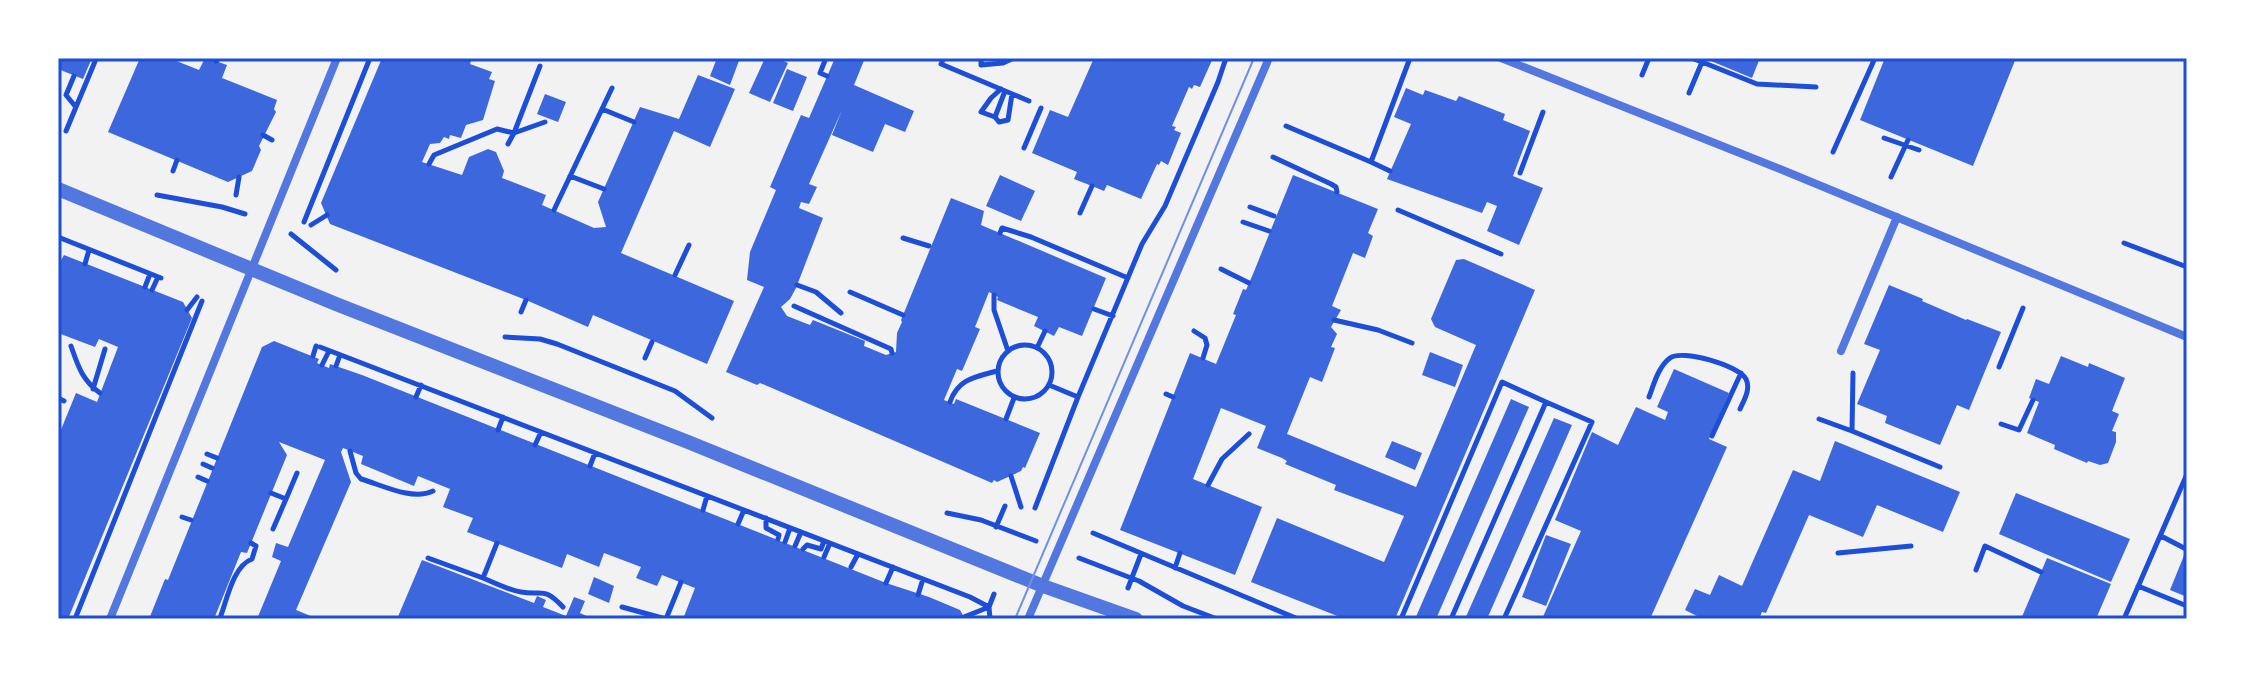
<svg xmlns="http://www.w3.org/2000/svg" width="2245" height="677" font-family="Poppins,sans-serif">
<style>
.building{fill:#3d67dc}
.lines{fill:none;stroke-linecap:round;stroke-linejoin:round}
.path{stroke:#1d4ed8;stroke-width:5}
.minor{stroke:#5277de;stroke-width:8}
.tertiary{stroke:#5277de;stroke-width:14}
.tram{stroke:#7290e2;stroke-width:2}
.neatline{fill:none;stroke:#1d4ed8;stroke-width:3}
</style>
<rect width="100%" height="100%" fill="#f2f2f2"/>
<path class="building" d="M 58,58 L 92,58 L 83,79 L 58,69 Z
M 140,58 L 169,58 L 199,70 L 205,58 L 207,58 L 227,65 L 222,78 L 277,100 L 274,109 L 276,112 L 259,146 L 261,150 L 252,171 L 228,182 L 108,132 Z
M 382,58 L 472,58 L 470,64 L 492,72 L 489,79 L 495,81 L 483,120 L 466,125 L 461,138 L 450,135 L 449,139 L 444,137 L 440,143 L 430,144 L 422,162 L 462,175 L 469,157 L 488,149 L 496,152 L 504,171 L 502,178 L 546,195 L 542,205 L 594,228 L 606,227 L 598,202 L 640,107 L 679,119 L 698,75 L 735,89 L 710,147 L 674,131 L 621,253 L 734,301 L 707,364 L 593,315 L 588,327 L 526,300 L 330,224 L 321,203 Z
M 717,58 L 740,58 L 730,85 L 710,76 Z
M 765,58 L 777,58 L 788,63 L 770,102 L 749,93 Z
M 835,58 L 865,58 L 854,85 L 914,111 L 905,132 L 885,124 L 873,152 L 832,135 L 842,110 L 809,184 L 817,187 L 809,204 L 801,202 L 799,208 L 823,218 L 796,288 L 790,299 L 781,307 L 787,316 L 810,325 L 813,320 L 865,341 L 864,346 L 886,355 L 896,352 L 897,333 L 902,322 L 901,320 L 951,198 L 984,211 L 981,225 L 1106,278 L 1082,336 L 1059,327 L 1054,336 L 1034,326 L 1038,317 L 997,300 L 998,297 L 989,292 L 975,327 L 980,329 L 962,371 L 957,369 L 944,400 L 954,404 L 956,399 L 1040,433 L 1025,468 L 1023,467 L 1021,471 L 997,482 L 994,480 L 992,483 L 760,383 L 757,385 L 726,372 L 764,287 L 747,280 L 750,252 L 776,190 L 770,187 L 801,115 L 809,118 Z
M 1094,58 L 1213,58 L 1200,87 L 1194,85 L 1192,89 L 1189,87 L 1172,126 L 1176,127 L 1174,130 L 1181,133 L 1168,165 L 1161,161 L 1159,165 L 1157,164 L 1141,199 L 1107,185 L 1104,191 L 1092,186 L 1074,179 L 1077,172 L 1032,153 L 1050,110 L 1068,117 Z
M 1712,58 L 1760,58 L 1752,78 L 1711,61 Z
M 1885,58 L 2016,58 L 1973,166 L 1860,120 Z
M 787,69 L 807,77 L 793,111 L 773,103 Z
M 1406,88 L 1423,95 L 1425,90 L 1456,101 L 1459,96 L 1505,114 L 1503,120 L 1530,131 L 1513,176 L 1543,188 L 1519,245 L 1487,231 L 1497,206 L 1487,202 L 1482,213 L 1387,179 L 1411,124 L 1394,117 Z
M 545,94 L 566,102 L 558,122 L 537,114 Z
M 1000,175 L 1035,191 L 1021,221 L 986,206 Z
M 1293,175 L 1378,209 L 1368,233 L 1373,236 L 1365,258 L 1353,253 L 1332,306 L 1341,310 L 1331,327 L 1337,334 L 1331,347 L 1335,348 L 1322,382 L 1310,377 L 1287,434 L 1416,487 L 1476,345 L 1435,327 L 1431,319 L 1456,260 L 1464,259 L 1535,290 L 1395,619 L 1345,619 L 1251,582 L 1277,518 L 1384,562 L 1404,516 L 1334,490 L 1336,485 L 1285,464 L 1287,461 L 1282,458 L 1257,448 L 1266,426 L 1221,408 L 1193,479 L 1262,507 L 1235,575 L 1120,530 L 1190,353 L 1216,364 L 1236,315 L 1233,314 L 1243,289 L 1246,290 L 1253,274 Z
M 64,255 L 183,302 L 192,318 L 68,619 L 58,619 L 58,437 L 76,393 L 97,402 L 118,347 L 99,339 L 95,347 L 58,333 L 58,261 L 60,262 Z
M 1889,285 L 1923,299 L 1922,301 L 1966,320 L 1967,319 L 2001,332 L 1969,410 L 1957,405 L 1940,445 L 1885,423 L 1887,416 L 1857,404 L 1880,350 L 1864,344 Z
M 274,341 L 319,359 L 317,363 L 329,368 L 330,364 L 362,375 L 886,583 L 929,597 L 960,610 L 965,619 L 683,619 L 695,588 L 662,575 L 657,586 L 636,578 L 641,567 L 604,553 L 599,567 L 567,554 L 562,568 L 467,532 L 473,518 L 443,507 L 450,489 L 418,476 L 414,486 L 361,464 L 363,456 L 343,448 L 341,452 L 351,482 L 296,610 L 318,619 L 257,619 L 281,561 L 272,557 L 276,543 L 288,547 L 325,460 L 279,442 L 287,455 L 247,553 L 241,552 L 214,619 L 149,619 L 165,579 L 168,580 L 262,347 Z
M 1430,352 L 1463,365 L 1455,387 L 1422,375 Z
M 2061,356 L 2088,367 L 2089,363 L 2125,378 L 2112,411 L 2119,414 L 2112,431 L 2116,432 L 2116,442 L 2108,463 L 2100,465 L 2088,461 L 2087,463 L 2054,449 L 2055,445 L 2027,433 L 2039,402 L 2029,398 L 2036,379 L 2049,384 Z
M 1674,369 L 1729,393 L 1709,439 L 1727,447 L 1650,619 L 1542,619 L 1581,531 L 1555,520 L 1592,432 L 1618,445 L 1636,407 L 1665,420 L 1668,412 L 1657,407 Z
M 1511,399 L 1529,407 L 1436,619 L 1415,619 Z
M 1554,418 L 1572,425 L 1487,619 L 1465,619 Z
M 1392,441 L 1422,453 L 1415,470 L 1385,457 Z
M 1835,441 L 1960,492 L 1943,532 L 1877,505 L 1863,537 L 1809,515 L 1766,613 L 1762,612 L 1759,619 L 1698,619 L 1699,617 L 1685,610 L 1695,589 L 1710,595 L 1719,575 L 1742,586 L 1793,470 L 1820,481 Z
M 2016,493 L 2130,539 L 2111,582 L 1999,534 Z
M 1546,535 L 1571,544 L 1546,606 L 1522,597 Z
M 2187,548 L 2187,597 L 2170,590 Z
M 2047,558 L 2111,584 L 2096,619 L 2021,619 Z
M 422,560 L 534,603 L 537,596 L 546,600 L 543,607 L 566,616 L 574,597 L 585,601 L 580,613 L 593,619 L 397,619 Z
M 594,577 L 614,586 L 609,603 L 588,594 Z"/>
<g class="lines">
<path class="path" d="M 826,58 L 820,73 L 827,76
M 944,58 L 941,64 L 1029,101
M 981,58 L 981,65 L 1003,63 L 1014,58
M 1703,58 L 1702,62 L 1757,84 L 1816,87
M 216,61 L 219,58
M 540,66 L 514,133 L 545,122
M 1642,75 L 1649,58
M 74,76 L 66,95 L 75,106
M 1005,91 L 995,117 L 999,122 L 1008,120 L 1012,94
M 1689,93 L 1702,62 L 1691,58
M 602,109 L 612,88
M 995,117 L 981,112 L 991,98 L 1001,89
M 1286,126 L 1371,162 L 1410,58
M 66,131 L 96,59 L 92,59
M 263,135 L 272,140
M 1884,138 L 1919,150
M 1024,148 L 1041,108
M 1833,152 L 1875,58
M 1273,157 L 1331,184 L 1336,187 L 1337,192
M 1371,162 L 1390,171
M 429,164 L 434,155 L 497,129 L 514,133 L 508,144
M 173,171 L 177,160
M 1520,173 L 1543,112
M 570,176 L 604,189
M 1891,177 L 1908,140
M 157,195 L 222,207 L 245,214
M 236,195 L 239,177
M 1250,207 L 1274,216
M 554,210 L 602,109 L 634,122
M 1398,210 L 1501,254
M 1080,213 L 1092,186
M 304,222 L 370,58
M 1243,222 L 1269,231
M 311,225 L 327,215
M 1000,233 L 1002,228 L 1031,237 L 1128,278
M 291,234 L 336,270
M 58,237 L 161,278
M 903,238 L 929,246
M 2124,243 L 2187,267
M 85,264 L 89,250
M 1221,269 L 1249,283
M 675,275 L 689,245
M 797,285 L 816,292 L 841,313
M 145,287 L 150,274
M 152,290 L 158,277
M 850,292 L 903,315
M 994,295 L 994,310 L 1008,351
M 794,306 L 891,349 L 892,353
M 1094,309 L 1113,316
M 187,310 L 197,297
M 521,312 L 526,300
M 1334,320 L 1378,330 L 1412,343
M 1194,331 L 1205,338 L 1207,345 L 1203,358
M 505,337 L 540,339 L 557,344 L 675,391 L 712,418
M998 372a27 27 0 1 1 54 0a27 27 0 1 1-54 0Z
M 71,346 C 78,366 82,380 100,393
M 320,347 L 970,597 L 989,607 L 990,619
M 1037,348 L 1045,331
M 313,356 L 316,346
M 645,358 L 652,342
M 322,365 L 329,351
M 336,366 L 340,355
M 1999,367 L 2023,308
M 1853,373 L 1852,431 L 1940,467
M 1049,385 L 1078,397
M 93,389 L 105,349
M 1166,394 L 1173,397
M 416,397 L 421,385
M 1649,397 C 1654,384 1658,367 1670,358 C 1682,349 1738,365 1746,379 C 1751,389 1744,400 1740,409
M 58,398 L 64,401
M 950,402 C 958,379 975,377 997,371
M 1006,419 L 1014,398
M 1819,419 L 1852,431
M 2001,424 L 2019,430 L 2033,400
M 498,430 L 503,417
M 1712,436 L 1741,373
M 535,445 L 541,432
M 350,451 L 356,473 L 361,479 C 382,485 412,501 433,491
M 207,454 L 217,458
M 203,464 L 212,468
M 590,466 L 595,453
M 1011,476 L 1021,507
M 198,477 L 207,481
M 1208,485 L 1222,459 L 1249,434
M 271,493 L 286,499 L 273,529
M 286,499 L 297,473
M 1035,508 L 1078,397 L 1142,244 L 1165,206 L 1218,82 L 1226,58
M 703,510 L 707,496
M 947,513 L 981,520 L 1036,541
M 182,517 L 191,520
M 766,518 L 766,528 L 779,535 L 778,539
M 738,524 L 744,510
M 996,527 L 1005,506
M 1093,533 L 1298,619
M 2161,536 L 2186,549
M 785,542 L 790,528
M 795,546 L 801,532
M 803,549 L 807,545 L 821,549 L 824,541
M 1838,553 L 1911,546
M 824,557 L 830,543
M 428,558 L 483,578 L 497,543
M 1079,558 L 1139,581 L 1183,606 L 1217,619
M 851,567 L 858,554
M 1175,568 L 1180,553
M 1976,570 L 1985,546 L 2041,572
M 483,578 C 495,583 508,590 521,592 C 543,596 543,586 563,607
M 886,583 L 893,567
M 2138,586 L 2187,606
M 1128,588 L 1141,554
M 918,595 L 923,579
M 622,607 L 666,619
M 964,617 L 989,607 L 994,594
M 220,618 C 227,600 233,566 252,559 L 256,546 L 251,543
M 75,619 L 202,301
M 666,619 L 681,582
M 1401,619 L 1502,382 L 1546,402
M 1451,619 L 1546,402 L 1592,422 L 1504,619
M 2124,619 L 2187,474"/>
<path class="minor" d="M 1501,58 L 1780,169 L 2187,337
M 1841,351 L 1897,217
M 110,619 L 337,58
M 1028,619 L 1269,58"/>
<path class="tertiary" d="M 58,189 L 336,304 L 688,442 L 1043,586 L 1136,619"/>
<path class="tram" d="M 1015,619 L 1254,58"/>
</g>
<rect width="2245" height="677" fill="none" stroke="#ffffff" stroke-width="120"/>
<rect x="60" y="60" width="2125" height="557" class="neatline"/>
</svg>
